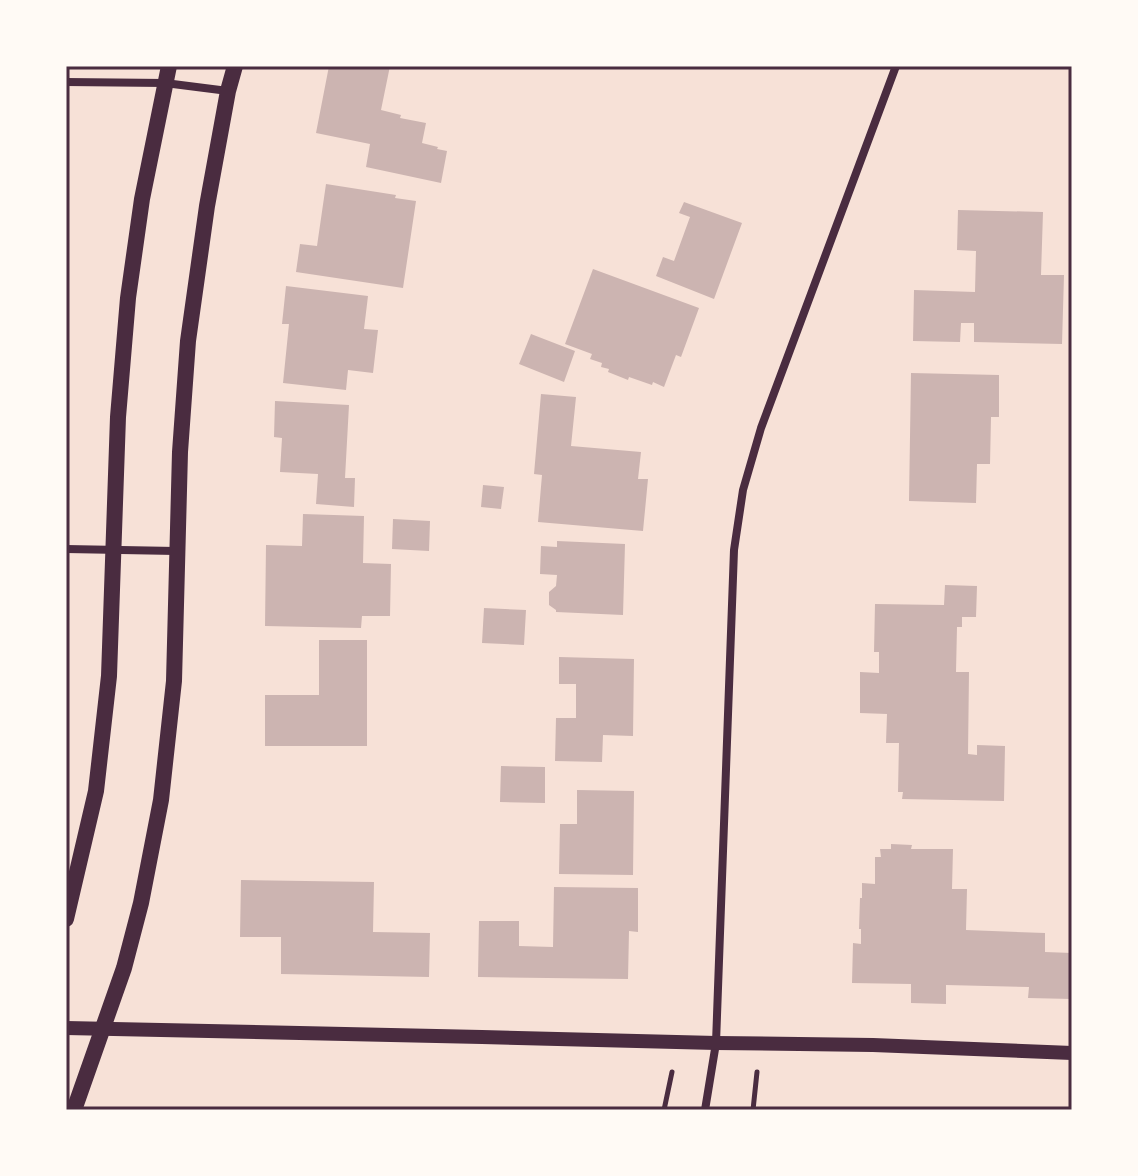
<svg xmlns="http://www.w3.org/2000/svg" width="1138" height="1176" font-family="'Exo 2',sans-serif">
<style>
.building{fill:#ccb4b1}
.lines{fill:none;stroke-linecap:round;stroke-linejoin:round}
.path{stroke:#4a2c40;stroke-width:5}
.minor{stroke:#4a2c40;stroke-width:8}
.tertiary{stroke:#4a2c40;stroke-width:14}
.secondary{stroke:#4a2c40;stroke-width:16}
.neatline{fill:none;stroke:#4a2c40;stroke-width:3}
</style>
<rect width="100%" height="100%" fill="#f7e1d7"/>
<path class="building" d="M 329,66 L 390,66 L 381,110 L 401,115 L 400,118 L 426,123 L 422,143 L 438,147 L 437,149 L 447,151 L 441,183 L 366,167 L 370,144 L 316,133 Z
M 326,184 L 396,195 L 395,198 L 416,201 L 403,288 L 296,272 L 300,244 L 317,246 Z
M 684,202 L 742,223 L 714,299 L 656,276 L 663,257 L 674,261 L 690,217 L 679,213 Z
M 958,210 L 1043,212 L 1041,275 L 1064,275 L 1062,344 L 974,342 L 974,323 L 961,323 L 960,342 L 913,341 L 914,290 L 975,292 L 976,251 L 957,250 Z
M 593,269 L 699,308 L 681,357 L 676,355 L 664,387 L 653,382 L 652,385 L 629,377 L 628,380 L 608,372 L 609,369 L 601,367 L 602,363 L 590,359 L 592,354 L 565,344 Z
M 286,286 L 368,296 L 364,329 L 378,330 L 373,373 L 348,370 L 346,390 L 283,383 L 289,324 L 282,324 Z
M 531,334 L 575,351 L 564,382 L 519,364 Z
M 911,373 L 999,375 L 999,417 L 991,417 L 990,464 L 977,464 L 976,503 L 909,501 Z
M 541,394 L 576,397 L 571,446 L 641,452 L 638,479 L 648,479 L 643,531 L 538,522 L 542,475 L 534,474 Z
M 275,401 L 349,405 L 345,478 L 355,478 L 354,507 L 316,504 L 318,474 L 280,472 L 282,438 L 274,437 Z
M 483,485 L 504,487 L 501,509 L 481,507 Z
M 303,514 L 364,516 L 363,563 L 391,564 L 390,616 L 362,616 L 361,628 L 265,626 L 266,545 L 302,546 Z
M 393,519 L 430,521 L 429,551 L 392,549 Z
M 557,541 L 625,544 L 623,615 L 556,612 L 556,610 L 549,605 L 549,592 L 556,586 L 557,575 L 540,574 L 541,546 L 557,547 Z
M 945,585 L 977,586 L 976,617 L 962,617 L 962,627 L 957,627 L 956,672 L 969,672 L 968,754 L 977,755 L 977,745 L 1005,746 L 1004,801 L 902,799 L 903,792 L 898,792 L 899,743 L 886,743 L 887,714 L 860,713 L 860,672 L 879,673 L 879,652 L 874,652 L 875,604 L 944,605 Z
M 484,608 L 526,610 L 524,645 L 482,643 Z
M 319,640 L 367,640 L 367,746 L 265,746 L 265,695 L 319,695 Z
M 559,657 L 634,659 L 633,736 L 603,735 L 602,762 L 555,761 L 556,718 L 576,718 L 576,684 L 559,684 Z
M 501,766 L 545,767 L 545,803 L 500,802 Z
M 577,790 L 634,791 L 633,875 L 559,874 L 560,824 L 577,824 Z
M 891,844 L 912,845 L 911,849 L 953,849 L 952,889 L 967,889 L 966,930 L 1045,933 L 1045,952 L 1072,953 L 1072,999 L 1028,998 L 1029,987 L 946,985 L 946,1004 L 911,1003 L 911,984 L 852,983 L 853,943 L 861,944 L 861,929 L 859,929 L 860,898 L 862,898 L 862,883 L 875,884 L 875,857 L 881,857 L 880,849 L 891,849 Z
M 241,880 L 374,882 L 373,932 L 430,933 L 429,977 L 281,974 L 281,937 L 240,937 Z
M 554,887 L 638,888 L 638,932 L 629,931 L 628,979 L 478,977 L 479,921 L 519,921 L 519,946 L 553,947 Z"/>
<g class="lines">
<path class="path" d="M 664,1110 L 672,1072
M 753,1110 L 757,1072"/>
<path class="minor" d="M 66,82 L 165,83 L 228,91
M 66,549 L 176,551
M 705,1110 L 716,1043 L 734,550 L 743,490 L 761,428 L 896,66"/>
<path class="tertiary" d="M 66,1028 L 482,1037 L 716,1043 L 873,1045 L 1072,1053"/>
<path class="secondary" d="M 66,919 L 96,791 L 109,676 L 118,417 L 128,298 L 142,199 L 169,66
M 74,1110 L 124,968 L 141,903 L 161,800 L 174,681 L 180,452 L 188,341 L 207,206 L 228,91 L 235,66"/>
</g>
<rect width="1138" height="1176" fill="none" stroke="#fffaf5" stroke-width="136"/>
<rect x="68" y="68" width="1002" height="1040" class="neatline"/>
</svg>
